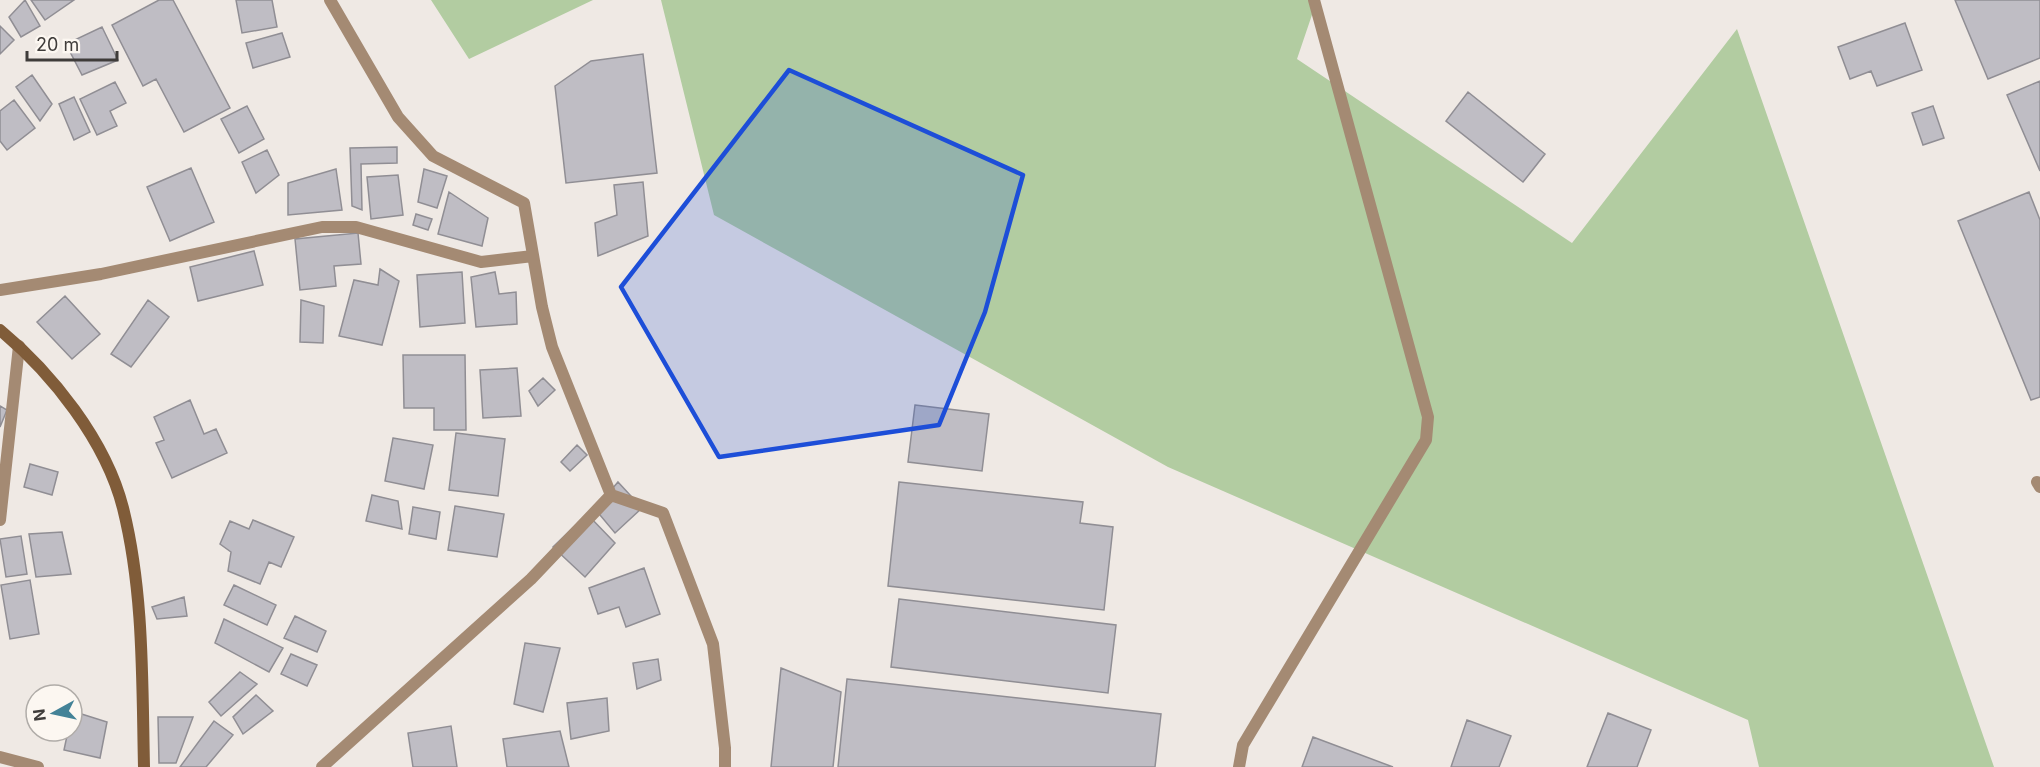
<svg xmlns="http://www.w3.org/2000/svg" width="2040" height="767" font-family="Inter,sans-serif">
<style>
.green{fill:#b2cca1}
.building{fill:#bfbdc4;stroke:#908e94;stroke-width:1.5}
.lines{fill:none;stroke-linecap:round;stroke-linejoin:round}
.lane{stroke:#a48a73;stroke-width:12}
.street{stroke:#a48a73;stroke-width:12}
.secondary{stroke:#805c39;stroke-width:12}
.marked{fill:#1d4ed8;fill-opacity:0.2;stroke:#1d4ed8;stroke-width:4.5;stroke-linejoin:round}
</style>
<rect width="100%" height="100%" fill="#efe9e4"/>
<path class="green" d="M 431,0 L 593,0 L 469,59 Z
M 661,0 L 1317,0 L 1297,59 L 1572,243 L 1737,29 L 1994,767 L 1759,767 L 1748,720 L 1168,467 L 714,215 Z"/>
<path class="building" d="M 25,0 L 40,26 L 21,37 L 9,17 Z
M 31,0 L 74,0 L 45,20 Z
M 159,0 L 173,0 L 230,108 L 184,132 L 156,79 L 143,86 L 112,25 Z
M 236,0 L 272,0 L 277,27 L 242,33 Z
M 1955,0 L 2040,0 L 2040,58 L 1988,79 Z
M 1905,23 L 1922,70 L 1877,86 L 1871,71 L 1850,79 L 1838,47 Z
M 0,26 L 14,40 L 0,54 Z
M 102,27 L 118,60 L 82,75 L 66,44 Z
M 282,33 L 290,57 L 253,68 L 246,43 Z
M 643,54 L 657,173 L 566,183 L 555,86 L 591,61 Z
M 32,75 L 52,104 L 40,121 L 16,87 Z
M 2040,81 L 2040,171 L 2007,95 Z
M 115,82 L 126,103 L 110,111 L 117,126 L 97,135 L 80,99 Z
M 1468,92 L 1545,154 L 1523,182 L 1446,121 Z
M 74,97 L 90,132 L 74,140 L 59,104 Z
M 14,100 L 35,128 L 7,150 L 0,141 L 0,111 Z
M 247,106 L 264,139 L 239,153 L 221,119 Z
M 1933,106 L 1944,138 L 1923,145 L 1912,113 Z
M 397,147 L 397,163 L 361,164 L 362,210 L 352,206 L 350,148 Z
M 267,150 L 279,175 L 256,193 L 242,162 Z
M 191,168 L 214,222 L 170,241 L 147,187 Z
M 336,169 L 342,210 L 288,215 L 288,183 Z
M 424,169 L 447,176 L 437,208 L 418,202 Z
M 398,175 L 403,215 L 371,219 L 367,177 Z
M 643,182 L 648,236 L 598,256 L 595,223 L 617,215 L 614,185 Z
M 449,192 L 488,218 L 482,246 L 438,234 Z
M 2029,192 L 2040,220 L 2040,397 L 2031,400 L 1958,221 Z
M 416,214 L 432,219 L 428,230 L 413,225 Z
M 358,233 L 361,264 L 334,266 L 336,286 L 300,290 L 295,239 Z
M 254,251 L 263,285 L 198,301 L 190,267 Z
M 380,269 L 399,281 L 382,345 L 339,336 L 354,280 L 378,285 Z
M 462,272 L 465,323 L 420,327 L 417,275 Z
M 495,272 L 499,294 L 516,292 L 517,324 L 476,327 L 471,277 Z
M 65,296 L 100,334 L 72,359 L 37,322 Z
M 148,300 L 169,317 L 131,367 L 111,354 Z
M 301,300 L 324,306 L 323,343 L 300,342 Z
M 403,355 L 465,355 L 466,430 L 434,430 L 434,408 L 404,408 Z
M 517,368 L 521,416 L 483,418 L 480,370 Z
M 543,378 L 555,390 L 538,406 L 529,391 Z
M 190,400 L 204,434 L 216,429 L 227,453 L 172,478 L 156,443 L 164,440 L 154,417 Z
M 915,405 L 989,414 L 982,471 L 908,462 Z
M 0,406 L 7,410 L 0,427 Z
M 456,433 L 505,439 L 498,496 L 449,490 Z
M 393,438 L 433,445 L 424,489 L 385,481 Z
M 577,445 L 587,455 L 570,471 L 561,462 Z
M 30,464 L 58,472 L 52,495 L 24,487 Z
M 618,482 L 642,508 L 615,533 L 595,509 Z
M 899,482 L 1083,502 L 1080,523 L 1113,527 L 1104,610 L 888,586 Z
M 372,495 L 398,501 L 402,529 L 366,521 Z
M 455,506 L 504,514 L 497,557 L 448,550 Z
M 413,507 L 440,512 L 436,539 L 409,534 Z
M 587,514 L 615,543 L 585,577 L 553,547 Z
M 253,520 L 294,537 L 281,567 L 269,562 L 260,584 L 228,571 L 231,552 L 220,544 L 230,521 L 249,529 Z
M 62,532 L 71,574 L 36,577 L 29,534 Z
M 21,536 L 27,574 L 6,577 L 0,539 Z
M 644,568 L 660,614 L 626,627 L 619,607 L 598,614 L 589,588 Z
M 30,580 L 39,634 L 10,639 L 1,585 Z
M 234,585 L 276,605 L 267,625 L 224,605 Z
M 184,597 L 187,616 L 157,619 L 152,607 Z
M 899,599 L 1116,625 L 1108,693 L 891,667 Z
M 295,616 L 326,631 L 317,652 L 284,638 Z
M 224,619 L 283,648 L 269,672 L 215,643 Z
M 525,643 L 560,648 L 543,712 L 514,704 Z
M 291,654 L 317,665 L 307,686 L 281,674 Z
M 658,659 L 661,680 L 637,689 L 633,663 Z
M 781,668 L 841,692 L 833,767 L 771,767 Z
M 240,672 L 257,684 L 221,716 L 209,702 Z
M 847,679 L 1161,714 L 1155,767 L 838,767 Z
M 256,695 L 273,711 L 243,734 L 233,717 Z
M 607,698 L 609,731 L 571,739 L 567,703 Z
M 72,711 L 107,722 L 100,758 L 64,750 L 68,731 L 72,731 Z
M 1608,713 L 1651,730 L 1637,767 L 1587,767 Z
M 158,717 L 193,717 L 176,763 L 159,763 Z
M 1467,720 L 1511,736 L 1499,767 L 1451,767 Z
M 214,721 L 233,735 L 206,767 L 180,767 Z
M 451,726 L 457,767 L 413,767 L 408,733 Z
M 560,731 L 569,767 L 507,767 L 503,739 Z
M 1313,737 L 1393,767 L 1302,767 Z"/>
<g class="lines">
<path class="lane" d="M 2037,482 L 2040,487
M 1239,767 L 1243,745 L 1426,440 L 1428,417 L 1314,0"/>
<path class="street" d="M 330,0 L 398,117 L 433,156 L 524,203 L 542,307 L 552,347 L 611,495 L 663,513 L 713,644 L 725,748 L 725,767
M 0,290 L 101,274 L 322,227 L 356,227 L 481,262 L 533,256
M 0,520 L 19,346
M 0,757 L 38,767
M 322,767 L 531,579 L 611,495"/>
<path class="secondary" d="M 0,330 C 52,373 106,441 123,508 C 144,592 142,681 144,767"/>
</g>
<path class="marked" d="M 789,70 L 1023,175 L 985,312 L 939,425 L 719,457 L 621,287 Z"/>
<g transform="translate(54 713) rotate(262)"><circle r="28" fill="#fcf7f1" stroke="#b0aca8" stroke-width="1.5"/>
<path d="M0-4.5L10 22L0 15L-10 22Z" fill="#438297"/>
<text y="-9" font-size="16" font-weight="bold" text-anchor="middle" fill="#3f3c3a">N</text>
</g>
<path d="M27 51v9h90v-9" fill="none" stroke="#3f3c3a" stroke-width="3"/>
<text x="36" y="51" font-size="18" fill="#3f3c3a" stroke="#fcf7f1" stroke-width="4.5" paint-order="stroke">20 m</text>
</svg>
